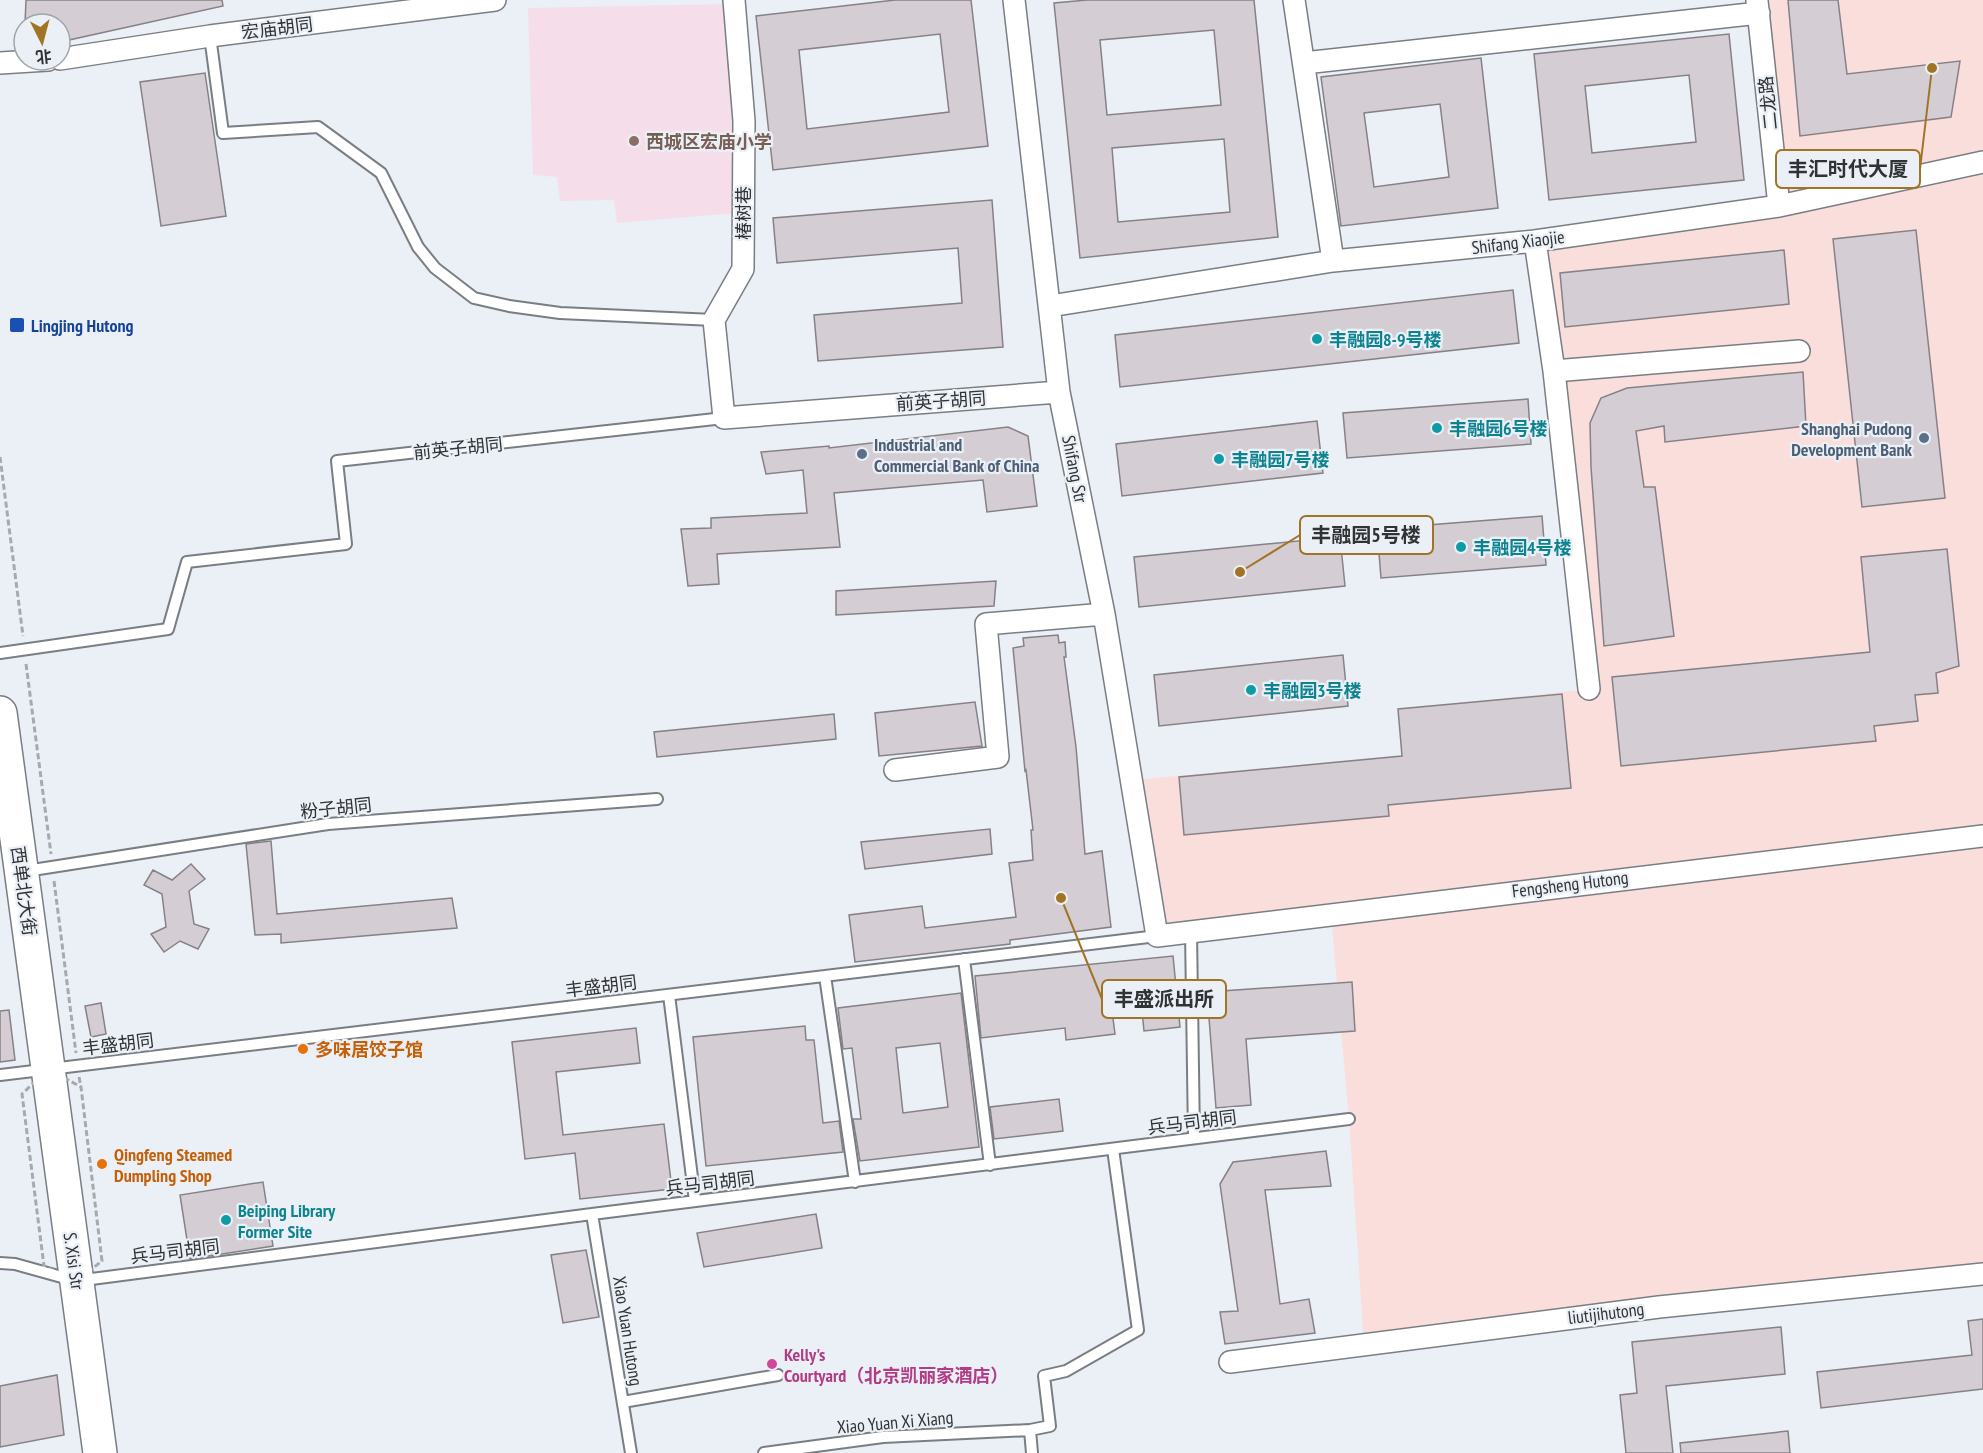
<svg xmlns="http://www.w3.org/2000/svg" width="1983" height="1453" font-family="'PT Sans Narrow','Noto Sans SC',sans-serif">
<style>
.commercial{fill:#f9dedb}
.education{fill:#f5deea}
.building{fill:#d4ced4;stroke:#868186;stroke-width:1.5;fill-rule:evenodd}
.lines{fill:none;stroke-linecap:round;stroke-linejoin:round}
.lane-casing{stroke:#797e83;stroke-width:14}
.street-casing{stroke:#797e83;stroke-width:24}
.primary-casing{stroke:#797e83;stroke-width:36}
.path{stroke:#a6aaaf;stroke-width:3;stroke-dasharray:6 3;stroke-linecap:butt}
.lane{stroke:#fff;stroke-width:10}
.street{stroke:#fff;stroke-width:21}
.primary{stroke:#fff;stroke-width:33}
.education-dot{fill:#8d6e63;stroke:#eaf0f6;stroke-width:2}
.transit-dot{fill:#1a4fb4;stroke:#eaf0f6;stroke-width:2}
.culture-dot{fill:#0f9aa8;stroke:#eaf0f6;stroke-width:2}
.service-dot{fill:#5c6f8a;stroke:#eaf0f6;stroke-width:2}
.food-dot{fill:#e8710a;stroke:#eaf0f6;stroke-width:2}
.hotel-dot{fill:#d1479c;stroke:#eaf0f6;stroke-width:2}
.labels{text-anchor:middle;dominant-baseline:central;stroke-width:4.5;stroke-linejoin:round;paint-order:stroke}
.street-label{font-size:18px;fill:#303234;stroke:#eaf0f6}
.education-label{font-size:18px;font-weight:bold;fill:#785e54;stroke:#eaf0f6;text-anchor:start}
.transit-label{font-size:18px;font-weight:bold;fill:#164399;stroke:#eaf0f6;text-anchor:start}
.culture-label{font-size:18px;font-weight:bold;fill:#0d838f;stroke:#eaf0f6;text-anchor:start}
.service-label{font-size:18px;font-weight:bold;fill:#4e5e75;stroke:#eaf0f6;text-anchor:end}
.food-label{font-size:18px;font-weight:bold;fill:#c56008;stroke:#eaf0f6;text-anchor:start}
.hotel-label{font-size:18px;font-weight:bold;fill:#b23c85;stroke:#eaf0f6;text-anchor:start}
.leader{fill:none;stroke:#a17425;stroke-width:2}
.callout-dot{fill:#a17425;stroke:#eaf0f6;stroke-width:2}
.callout{fill:#eaf0f6;stroke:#a17425;stroke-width:2}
.callout-label{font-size:20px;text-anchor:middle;font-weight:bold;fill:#303234}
</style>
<rect width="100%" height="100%" fill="#eaf0f6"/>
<path class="commercial" d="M 1756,0 L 1983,0 L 1983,1275 L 1364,1345 L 1349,1119 L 1331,914 L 1157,936 L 1132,780 L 1402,756 L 1401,710 L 1589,689 L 1535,241 L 1779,206 Z"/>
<path class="education" d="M 726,4 L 735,107 L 737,213 L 617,223 L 614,200 L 560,201 L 557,177 L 533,175 L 528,8 Z"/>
<path class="building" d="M 26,0 L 222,0 L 223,6 L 60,42 L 60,24 L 25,24 Z
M 895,0 L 971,0 L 988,146 L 773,170 L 756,16 ZM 940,34 L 949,112 L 807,129 L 799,50 Z
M 1087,0 L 1254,0 L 1278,237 L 1080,258 L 1054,3 ZM 1214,30 L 1221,105 L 1107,115 L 1100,40 ZM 1224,139 L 1230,212 L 1118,222 L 1112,148 Z
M 1788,0 L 1838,0 L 1847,74 L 1960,61 L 1951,117 L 1800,136 Z
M 1729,34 L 1744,180 L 1549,200 L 1534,54 ZM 1689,75 L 1696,142 L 1592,153 L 1585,86 Z
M 1481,58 L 1498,208 L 1341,226 L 1321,77 ZM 1440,104 L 1449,177 L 1374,187 L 1364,113 Z
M 205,73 L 226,216 L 161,226 L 140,82 Z
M 992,200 L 1003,347 L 818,361 L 814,315 L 962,303 L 958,248 L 777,263 L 773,218 Z
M 1916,230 L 1945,498 L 1862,507 L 1833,239 Z
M 1784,250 L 1789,304 L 1565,327 L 1560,273 Z
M 1513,290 L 1519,343 L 1120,387 L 1115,335 Z
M 1803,372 L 1806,426 L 1665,442 L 1664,426 L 1636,431 L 1644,487 L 1655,487 L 1674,636 L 1604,646 L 1591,467 L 1590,423 L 1601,398 L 1627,388 Z
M 1528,399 L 1531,444 L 1347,458 L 1343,413 Z
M 1317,421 L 1323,473 L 1122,496 L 1116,444 Z
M 1008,427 L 1028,436 L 1037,506 L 987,512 L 983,480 L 834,493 L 840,547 L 717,554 L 719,584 L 688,586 L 681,529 L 711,528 L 711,518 L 807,513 L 803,470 L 766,474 L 761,452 L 829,446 L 829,448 Z
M 1542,516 L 1546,565 L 1381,578 L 1377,529 Z
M 1340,537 L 1345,586 L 1139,607 L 1134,557 Z
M 1947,549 L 1959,666 L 1936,673 L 1938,693 L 1915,695 L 1918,721 L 1874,726 L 1876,741 L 1621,766 L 1612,677 L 1870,652 L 1861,557 Z
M 996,581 L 994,606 L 836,615 L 836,591 Z
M 1058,635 L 1059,643 L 1065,642 L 1066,657 L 1064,657 L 1076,747 L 1085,854 L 1102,851 L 1111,927 L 1010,940 L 1010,944 L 855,962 L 849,915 L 922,906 L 925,928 L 1016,917 L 1009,863 L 1033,860 L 1031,830 L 1033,830 L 1026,770 L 1025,771 L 1013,648 L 1024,646 L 1023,638 Z
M 1343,655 L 1348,706 L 1159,726 L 1154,675 Z
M 1562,694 L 1571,788 L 1388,805 L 1389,816 L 1184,835 L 1179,777 L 1402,756 L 1398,709 Z
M 975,702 L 982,746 L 879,756 L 875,713 Z
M 834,714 L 836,739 L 657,757 L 654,732 Z
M 990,829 L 992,854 L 865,869 L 861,842 Z
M 271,841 L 277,914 L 452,898 L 457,928 L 281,943 L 281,934 L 255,935 L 246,844 Z
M 191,864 L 205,879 L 189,891 L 194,924 L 209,929 L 198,949 L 180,941 L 164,952 L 151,934 L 166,927 L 162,894 L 144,885 L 153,870 L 172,880 Z
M 1173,956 L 1180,1027 L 1144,1031 L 1140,991 L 1110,995 L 1115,1034 L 1066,1040 L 1065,1028 L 981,1038 L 975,976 Z
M 1352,982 L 1355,1031 L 1246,1039 L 1251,1105 L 1216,1108 L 1207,992 Z
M 961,993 L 979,1147 L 860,1161 L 853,1119 L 861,1119 L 852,1048 L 843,1049 L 838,1008 ZM 940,1043 L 948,1107 L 903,1113 L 896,1048 Z
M 101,1003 L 106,1034 L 91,1037 L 85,1006 Z
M 9,1010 L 15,1060 L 0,1062 L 0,1011 Z
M 805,1026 L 806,1040 L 814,1040 L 823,1123 L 839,1121 L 843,1152 L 706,1166 L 693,1037 Z
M 636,1028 L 640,1063 L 556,1072 L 563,1135 L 664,1124 L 672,1189 L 580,1199 L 575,1153 L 525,1159 L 512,1042 Z
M 1059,1099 L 1063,1131 L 994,1139 L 990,1107 Z
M 1326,1151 L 1331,1186 L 1265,1190 L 1280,1304 L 1309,1299 L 1315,1333 L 1225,1344 L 1220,1312 L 1238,1311 L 1220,1184 L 1233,1162 Z
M 263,1182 L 273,1246 L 190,1259 L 180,1195 Z
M 816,1214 L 822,1248 L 704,1267 L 697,1233 Z
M 586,1250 L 599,1317 L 563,1323 L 551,1255 Z
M 1983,1319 L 1983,1389 L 1821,1408 L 1817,1372 L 1972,1355 L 1968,1321 Z
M 1781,1327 L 1785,1374 L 1666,1386 L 1673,1453 L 1626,1453 L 1620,1395 L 1637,1393 L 1632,1342 Z
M 57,1375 L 64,1435 L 0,1447 L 0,1386 Z
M 1788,1431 L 1790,1453 L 1681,1453 L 1680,1443 Z"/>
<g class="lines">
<defs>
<path id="lane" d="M 210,36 L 223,133 L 318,127 L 381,173 L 418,247 L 435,268 L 474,298 L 509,306 L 560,313 L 714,320
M 0,653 L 168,629 L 187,562 L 346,544 L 337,461 L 724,418
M 26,871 L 328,824 L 657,799
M 1191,931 L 1194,1138
M 964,959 L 990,1165
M 825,976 L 855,1182
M 669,995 L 695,1201
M 0,1075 L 1157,936
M 592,1214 L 631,1453
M 0,1263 L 15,1264 L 76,1281 L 592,1214 L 1349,1119
M 623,1402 L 778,1375
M 764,1453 L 883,1437 L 1030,1430
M 1032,1453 L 1030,1430 L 1050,1426 L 1044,1376 L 1066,1371 L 1138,1330 L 1113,1149"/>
<path id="street" d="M 734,0 L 744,121 L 743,269 L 714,320 L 724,418 L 1059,392
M 1014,0 L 1059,392 L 1104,614 L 1157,936 L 1983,836
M 1294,0 L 1333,261
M 1757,1 L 1779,206
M 60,59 L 210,36 L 495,0
M 0,63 L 48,60
M 1304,63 L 1759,13
M 1535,241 L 1554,371 L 1589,689
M 1050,306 L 1333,261 L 1535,241 L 1779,206 L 1983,162
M 1554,371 L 1799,351
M 895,770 L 998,757 L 986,624 L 1104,614
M 1230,1362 L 1659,1307 L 1983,1274"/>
<path id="primary" d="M 0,713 L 100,1453"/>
</defs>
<use href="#lane" class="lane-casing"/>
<use href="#street" class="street-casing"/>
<use href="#primary" class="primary-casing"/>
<path class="path" d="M 0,457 L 23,636
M 26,664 L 51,854
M 54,881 L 76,1053
M 48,1069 L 81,1087 L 102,1261 L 76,1281 L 44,1266 L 22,1094 Z
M 79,1077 L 81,1087"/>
<use href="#lane" class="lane"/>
<use href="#street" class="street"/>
<use href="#primary" class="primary"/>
</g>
<circle class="education-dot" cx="634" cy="141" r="6"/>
<rect class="transit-dot" x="9" y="317" width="16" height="16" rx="3"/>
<g class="culture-dot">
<circle cx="1317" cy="339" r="6"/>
<circle cx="1437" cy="428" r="6"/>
<circle cx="1219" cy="459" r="6"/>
<circle cx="1461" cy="547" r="6"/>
<circle cx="1251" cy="690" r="6"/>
<circle cx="226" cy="1220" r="6"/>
</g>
<g class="service-dot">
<circle cx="1924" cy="438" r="6"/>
<circle cx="862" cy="454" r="6"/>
</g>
<g class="food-dot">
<circle cx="303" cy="1049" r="6"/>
<circle cx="102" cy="1164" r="6"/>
</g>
<circle class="hotel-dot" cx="772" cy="1364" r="6"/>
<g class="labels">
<g class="street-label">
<text transform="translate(277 28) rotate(-7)">宏庙胡同</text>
<text transform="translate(1768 103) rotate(-96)">二龙路</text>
<text transform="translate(743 213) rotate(-90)">椿树巷</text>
<text transform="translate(1518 242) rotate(-7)">Shifang Xiaojie</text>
<text transform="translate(941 401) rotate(-4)">前英子胡同</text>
<text transform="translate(458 448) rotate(-6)">前英子胡同</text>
<text transform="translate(1075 469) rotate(79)">Shifang Str</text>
<text transform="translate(336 808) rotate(-6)">粉子胡同</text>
<text transform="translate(1570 884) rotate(-7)">Fengsheng Hutong</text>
<text transform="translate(24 891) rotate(82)">西单北大街</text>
<text transform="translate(601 986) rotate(-7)">丰盛胡同</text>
<text transform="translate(118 1044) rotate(-7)">丰盛胡同</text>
<text transform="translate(1192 1122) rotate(-7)">兵马司胡同</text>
<text transform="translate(710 1183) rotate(-7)">兵马司胡同</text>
<text transform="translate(175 1251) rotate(-7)">兵马司胡同</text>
<text transform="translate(74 1261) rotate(82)">S. Xisi Str</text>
<text transform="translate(1606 1313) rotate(-7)">liutijihutong</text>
<text transform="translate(628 1331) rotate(81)">Xiao Yuan Hutong</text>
<text transform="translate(895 1422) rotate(-5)">Xiao Yuan Xi Xiang</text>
</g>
<g class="education-label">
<text x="646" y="141">西城区宏庙小学</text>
</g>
<g class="transit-label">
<text x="31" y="325">Lingjing Hutong</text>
</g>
<g class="culture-label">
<text x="1329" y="339">丰融园8-9号楼</text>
<text x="1449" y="428">丰融园6号楼</text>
<text x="1231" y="459">丰融园7号楼</text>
<text x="1473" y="547">丰融园4号楼</text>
<text x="1263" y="690">丰融园3号楼</text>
<text x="238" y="1210">Beiping Library<tspan x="238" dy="21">Former Site</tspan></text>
</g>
<g class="service-label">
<text x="1912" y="428">Shanghai Pudong<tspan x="1912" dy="21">Development Bank</tspan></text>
<text x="874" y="444" text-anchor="start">Industrial and<tspan x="874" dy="21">Commercial Bank of China</tspan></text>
</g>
<g class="food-label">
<text x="315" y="1049">多味居饺子馆</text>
<text x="114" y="1154">Qingfeng Steamed<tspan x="114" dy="21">Dumpling Shop</tspan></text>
</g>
<g class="hotel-label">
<text x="784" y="1354">Kelly's<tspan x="784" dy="21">Courtyard（北京凯丽家酒店）</tspan></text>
</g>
</g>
<path class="leader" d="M1932 68L1920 169M1240 572L1300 535M1061 898L1102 999"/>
<g class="callout-dot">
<circle cx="1932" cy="68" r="6"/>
<circle cx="1240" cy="572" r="6"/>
<circle cx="1061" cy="898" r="6"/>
</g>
<g class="callout">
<rect x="1776" y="150" width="144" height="38" rx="6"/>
<rect x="1300" y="516" width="133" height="38" rx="6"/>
<rect x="1102" y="980" width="124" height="38" rx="6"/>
</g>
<g class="callout-label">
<text x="1848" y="176">丰汇时代大厦</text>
<text x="1366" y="542">丰融园5号楼</text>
<text x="1164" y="1006">丰盛派出所</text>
</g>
<g transform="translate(42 42) rotate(174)"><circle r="28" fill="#eaf0f6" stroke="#a0a4a8" stroke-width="1.5"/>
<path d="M0-4.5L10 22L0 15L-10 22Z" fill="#a17425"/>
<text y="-9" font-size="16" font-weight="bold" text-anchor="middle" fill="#303234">北</text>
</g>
</svg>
